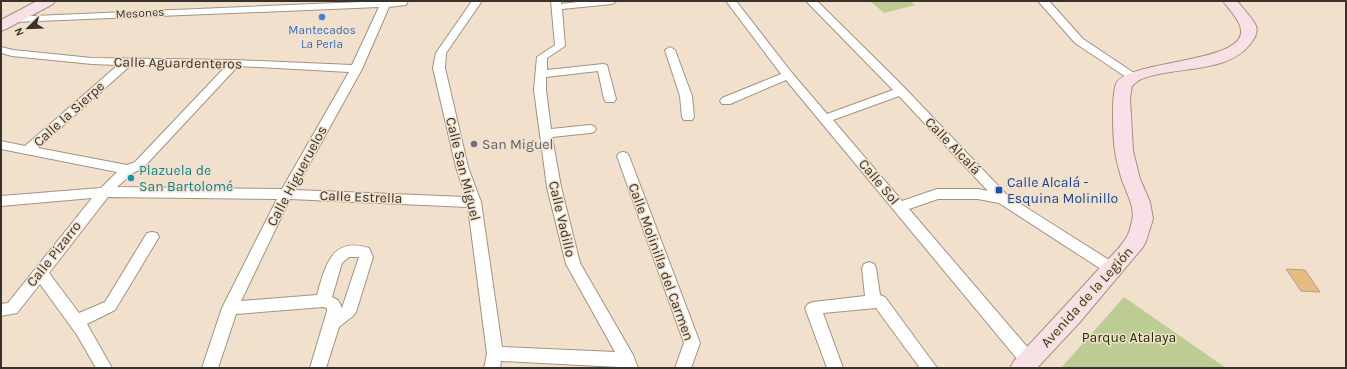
<svg xmlns="http://www.w3.org/2000/svg" width="1347" height="369" font-family="Karla,sans-serif">
<style>
.green{fill:#bccc93}
.building{fill:#e4bc82;stroke:#afa08d}
.lines{fill:none;stroke-linecap:round;stroke-linejoin:round}
.street-casing{stroke:#a29380;stroke-width:2}
.secondary-casing{stroke:#a29380;stroke-width:2}
.street{fill:#fff;fill-rule:evenodd}
.secondary{fill:#f8e1e6;fill-rule:evenodd}
.shop-dot{fill:#3f7fe0;stroke:#f1e1cc;stroke-width:1.5}
.worship-dot{fill:#6b7280;stroke:#f1e1cc;stroke-width:1.5}
.culture-dot{fill:#0f9aa8;stroke:#f1e1cc;stroke-width:1.5}
.transit-dot{fill:#1a4fb4;stroke:#f1e1cc;stroke-width:1.5}
.labels{text-anchor:middle;dominant-baseline:central;stroke-width:3;stroke-linejoin:round;paint-order:stroke}
.far-street-label{font-size:12px;fill:#38322a;stroke:#f1e1cc}
.far-shop-label{font-size:12px;fill:#366cbe;stroke:#f1e1cc}
.street-label{font-size:14px;fill:#38322a;stroke:#f1e1cc}
.worship-label{font-size:14px;fill:#5b616d;stroke:#f1e1cc;text-anchor:start}
.culture-label{font-size:14px;fill:#0d838f;stroke:#f1e1cc;text-anchor:start}
.transit-label{font-size:14px;fill:#164399;stroke:#f1e1cc;text-anchor:start}
.park-label{font-size:14px;fill:#252f00;stroke:#f1e1cc}
</style>
<rect width="100%" height="100%" fill="#f1e1cc"/>
<path class="green" d="M 870,1 L 910,1 L 915,5 L 884,13 Z
M 1124,297 L 1226,368 L 1061,368 Z"/>
<path class="building" d="M 1286,269 L 1305,270 L 1320,292 L 1301,291 Z"/>
<g class="lines">
<defs>
<path id="street" d="M 385,1 L 408,1 L 406,5 L 389,7 L 362,69 L 295,190 L 466,197 L 456,167 L 433,68 L 436,53 L 472,1 L 482,1 L 446,53 L 445,68 L 468,167 L 481,202 L 502,347 L 615,352 L 566,264 L 547,187 L 541,142 L 534,90 L 537,57 L 555,45 L 551,1 L 561,1 L 561,4 L 585,1 L 617,1 L 612,4 L 562,9 L 565,46 L 547,58 L 547,70 L 603,64 L 607,65 L 616,99 L 614,102 L 606,102 L 604,99 L 598,71 L 546,77 L 546,90 L 551,129 L 590,125 L 594,126 L 596,129 L 594,132 L 590,133 L 552,137 L 561,187 L 580,263 L 633,355 L 638,368 L 501,361 L 500,368 L 484,368 L 487,354 L 468,207 L 290,199 L 241,301 L 317,295 C 325,267 331,236 369,248 L 373,257 L 356,312 L 353,316 L 339,327 L 326,368 L 310,368 L 327,311 L 327,308 L 323,307 L 236,314 L 218,368 L 202,368 L 222,308 L 277,199 L 108,197 L 49,273 L 79,313 L 105,302 L 147,233 L 152,232 L 157,233 L 159,237 L 115,310 L 87,324 L 112,368 L 96,368 L 77,335 L 40,284 L 17,313 L 1,316 L 1,304 L 8,303 L 92,198 L 1,206 L 1,196 L 101,188 L 117,172 L 1,149 L 1,141 L 25,146 L 118,65 L 92,64 L 12,56 L 1,53 L 1,47 L 13,50 L 92,58 L 235,60 L 352,65 L 379,7 L 14,22 L 9,19 L 10,17 ZM 131,65 L 226,66 L 135,162 L 127,165 L 38,148 ZM 238,66 L 349,72 L 282,189 L 117,187 L 133,173 L 143,168 ZM 349,257 L 359,257 L 342,308 L 338,300 L 332,297 L 342,263 Z
M 726,1 L 736,1 L 792,73 L 827,114 L 893,90 L 806,1 L 817,1 L 899,82 L 1008,196 L 1117,265 L 1119,269 L 1117,273 L 1112,275 L 1107,273 L 999,203 L 978,199 L 938,199 L 909,209 L 1035,356 L 1037,361 L 1035,366 L 1029,368 L 1023,366 L 786,80 L 730,104 L 722,104 L 720,101 L 722,98 L 781,74 ZM 899,96 L 988,191 L 978,189 L 937,189 L 902,201 L 833,120 Z
M 1038,1 L 1049,1 L 1083,39 L 1137,75 L 1139,77 L 1137,79 L 1129,79 L 1075,43 Z
M 670,47 L 675,50 L 692,96 L 694,117 L 692,120 L 684,120 L 682,117 L 680,96 L 665,50 Z
M 623,152 L 627,153 L 629,156 L 700,343 L 691,368 L 675,368 L 684,343 L 617,156 L 619,153 Z
M 869,262 L 874,264 L 876,268 L 880,295 L 885,297 L 937,368 L 920,368 L 876,308 L 823,313 L 843,368 L 827,368 L 805,308 L 808,304 L 813,302 L 865,296 L 862,268 L 864,264 Z"/>
<path id="secondary" d="M 37,1 L 55,1 L 53,4 L 6,29 L 1,31 L 1,20 Z
M 1223,1 L 1237,1 C 1242,7 1253,19 1256,26 C 1258,32 1255,38 1251,43 C 1228,75 1173,65 1139,80 C 1137,82 1134,84 1132,86 L 1130,98 L 1133,151 L 1140,179 L 1150,202 L 1153,219 L 1146,241 L 1143,247 L 1079,323 L 1037,368 L 1010,368 L 1014,361 C 1042,331 1069,302 1096,272 C 1106,261 1119,250 1126,238 C 1129,234 1131,226 1132,221 C 1136,207 1125,191 1121,177 C 1119,169 1116,160 1115,151 C 1113,139 1111,90 1117,82 C 1133,59 1254,63 1240,26 C 1237,17 1228,8 1223,1 Z"/>
</defs>
<use href="#street" class="street-casing"/>
<use href="#secondary" class="secondary-casing"/>
<use href="#street" class="street"/>
<use href="#secondary" class="secondary"/>
</g>
<circle class="shop-dot" cx="322" cy="17" r="4"/>
<circle class="worship-dot" cx="474" cy="144" r="4"/>
<circle class="culture-dot" cx="131" cy="178" r="4"/>
<rect class="transit-dot" x="995" y="186" width="8" height="8" rx="2"/>
<g class="labels">
<g class="far-street-label">
<text transform="translate(140 13) rotate(-3)">Mesones</text>
</g>
<g class="far-shop-label">
<text x="322" y="30">Mantecados<tspan x="322" dy="14">La Perla</tspan></text>
</g>
<g class="street-label">
<text transform="translate(178 63) rotate(1)">Calle Aguardenteros</text>
<text transform="translate(69 114) rotate(-42)">Calle la Sierpe</text>
<text transform="translate(953 146) rotate(46)">Calle Alcalá</text>
<text transform="translate(463 169) rotate(76)">Calle San Miguel</text>
<text transform="translate(297 176) rotate(-62)">Calle Higueruelos</text>
<text transform="translate(879 182) rotate(50)">Calle Sol</text>
<text transform="translate(361 197) rotate(2)">Calle Estrella</text>
<text transform="translate(562 219) rotate(77)">Calle Vadillo</text>
<text transform="translate(54 254) rotate(-52)">Calle Pizarro</text>
<text transform="translate(661 262) rotate(70)">Calle Molinilla del Carmen</text>
<text transform="translate(1087 297) rotate(-48)">Avenida de la Legión</text>
</g>
<g class="worship-label">
<text x="482" y="144">San Miguel</text>
</g>
<g class="culture-label">
<text x="139" y="170">Plazuela de<tspan x="139" dy="16">San Bartolomé</tspan></text>
</g>
<g class="transit-label">
<text x="1007" y="182">Calle Alcalá -<tspan x="1007" dy="16">Esquina Molinillo</tspan></text>
</g>
<g class="park-label">
<text x="1129" y="337">Parque Atalaya</text>
</g>
</g>
<rect width="1347" height="369" fill="none" stroke="#38322a" stroke-width="4"/>
<g transform="translate(28 28) rotate(247)" stroke="#f1e1cc" stroke-width="3" paint-order="stroke">
<path d="M0-3L7 15L0 10L-7 15Z" fill="#38322a"/>
<text y="-6" font-size="11" font-weight="bold" text-anchor="middle" fill="#38322a">N</text>
</g>
</svg>
